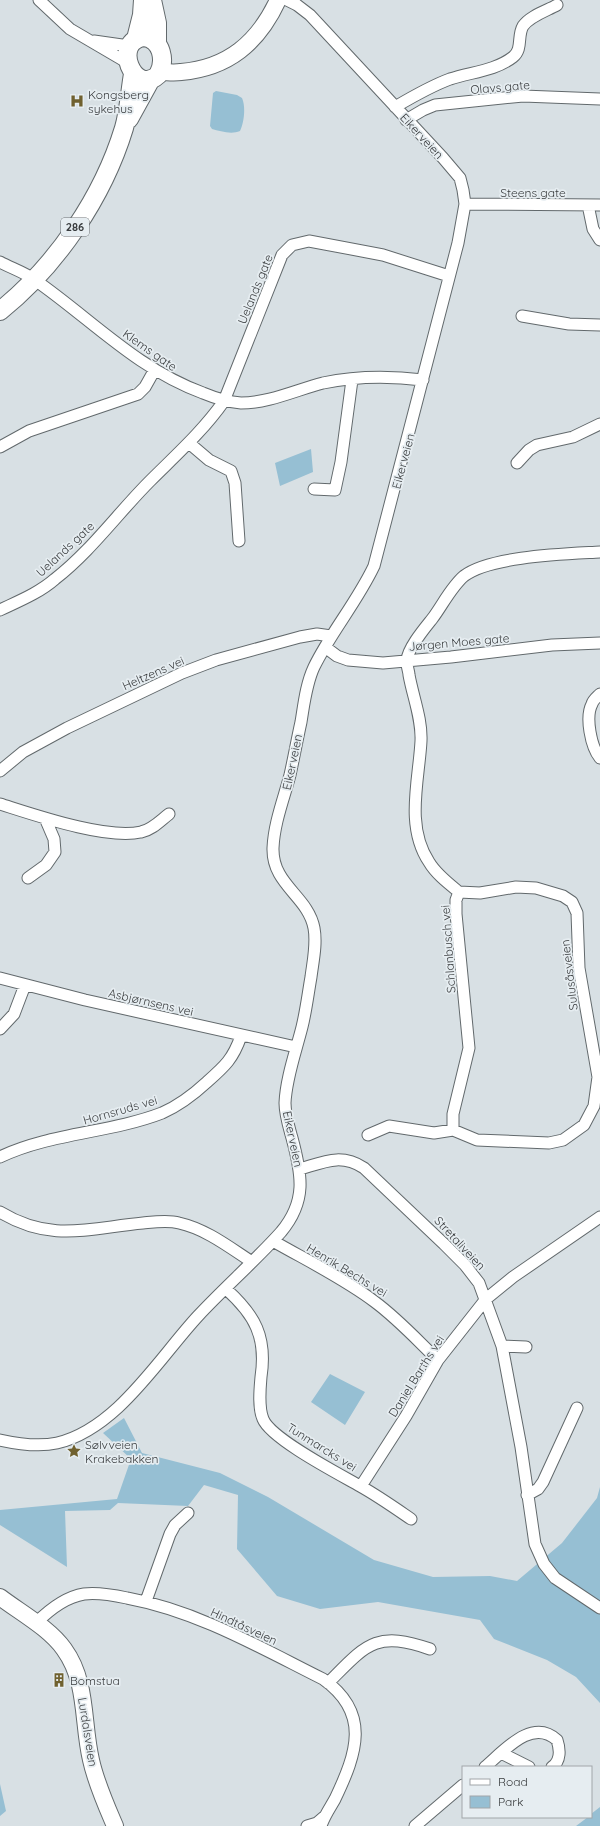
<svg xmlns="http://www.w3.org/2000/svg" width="600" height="1826" font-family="Quicksand,sans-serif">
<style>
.green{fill:#96bfd3}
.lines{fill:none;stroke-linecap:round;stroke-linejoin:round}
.minor-casing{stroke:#62696c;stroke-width:13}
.secondary-casing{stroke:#62696c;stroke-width:18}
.primary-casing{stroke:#62696c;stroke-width:20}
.minor{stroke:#fff;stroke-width:11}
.secondary{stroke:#fff;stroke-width:16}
.primary{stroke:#fff;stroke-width:18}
.labels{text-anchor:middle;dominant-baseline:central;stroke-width:3.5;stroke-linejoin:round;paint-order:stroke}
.shield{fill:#e6edf1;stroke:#6d7174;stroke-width:1}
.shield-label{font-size:11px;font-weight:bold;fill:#393c3e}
.street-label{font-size:12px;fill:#393c3e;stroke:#e6edf1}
.poi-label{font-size:12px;fill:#393c3e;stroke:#e6edf1;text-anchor:start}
</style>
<rect width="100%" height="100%" fill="#d8e0e4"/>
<path class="green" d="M 216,91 L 237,95 L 242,98 C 246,107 244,123 240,131 C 231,135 220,131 212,129 L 210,126 L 213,93 Z
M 311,449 L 313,472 L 280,486 L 275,463 Z
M 330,1374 L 365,1392 L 345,1425 L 311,1402 Z
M 124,1418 L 142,1453 L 220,1473 L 268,1497 L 374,1560 L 433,1577 L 490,1576 L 517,1581 L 562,1543 L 597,1498 L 600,1487 L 600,1703 L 576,1677 L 547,1660 L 494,1639 L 480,1620 L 378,1602 L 320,1609 L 277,1596 L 237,1549 L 238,1495 L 204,1485 L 188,1506 L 118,1503 L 110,1510 L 65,1511 L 67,1567 L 0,1525 L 0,1510 L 117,1499 L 131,1459 L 103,1433 Z
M 0,1784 L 6,1811 L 0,1816 Z
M 600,1807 L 600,1826 L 576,1826 L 588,1817 L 591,1817 L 591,1814 Z"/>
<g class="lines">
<defs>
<path id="minor" d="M 39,0 L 70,29 L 128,63
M 94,41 L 129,46
M 395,107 C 412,97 431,86 450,79 C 471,72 495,71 513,57 C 523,49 517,36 523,26 C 530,16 546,11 557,5
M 406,120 L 423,110 L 435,105 L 523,96 L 600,99
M 465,204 L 600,205
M 588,205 L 593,229 L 600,240
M 0,262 C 11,268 24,272 35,280 C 91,319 137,369 203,393 C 215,398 227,402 241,403 C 269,403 296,390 323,383 C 356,376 391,376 423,380
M 522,316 L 569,324 L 600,325
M 189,443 L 209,460 L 231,471 L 235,483 L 239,541
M 0,447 L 29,431 L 138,394 L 145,387 L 154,371
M 517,463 L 529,450 L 537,445 L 573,437 L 600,424
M 314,489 L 335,490 L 341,462 L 352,380
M 0,610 C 19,601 39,593 55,579 C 91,551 118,513 150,481 C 176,455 203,431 224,401 L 282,255 L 292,245 L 309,241 L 383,255 L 449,276
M 325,647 L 337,656 L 348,660 L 383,663 L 451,657 L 552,645 L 600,643
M 600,694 C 597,697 593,700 592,704 C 585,717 591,747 600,758
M 0,771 L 23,752 L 67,728 L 182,673 L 216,660 L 300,637 L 317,634 L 331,636
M 0,804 C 35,815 107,840 141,832 C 152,830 161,820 169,814
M 28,878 L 46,865 L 55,852 L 54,839 L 45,818
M 459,892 C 448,883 436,874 429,862 C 405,826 419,780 421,741 C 422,719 413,697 409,675 C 409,671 406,665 407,660 C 408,648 424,629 432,619 C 442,606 451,587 464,576 C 490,556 566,554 600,552
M 0,978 L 85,1000 L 296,1047
M 0,1029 L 14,1014 L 25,985
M 453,1130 L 453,1114 L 469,1048 L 456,914 L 456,900 L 459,892
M 368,1135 L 389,1126 L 434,1133 L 453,1130 L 477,1140 L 549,1143 L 563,1140 L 584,1125 L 594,1106 L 598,1077 L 579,968 L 577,913 L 572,902 L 563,896 L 536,888 L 516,887 L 480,893 L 459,892
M 0,1157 C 50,1133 110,1133 162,1113 C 178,1106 194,1094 207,1082 C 225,1066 233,1059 241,1036
M 300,1169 C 324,1162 341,1153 364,1168 L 444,1244 L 465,1265 L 479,1283 L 502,1346 L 521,1447 L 535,1544 L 544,1564 L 555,1578 L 600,1608
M 0,1212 C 51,1243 89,1228 143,1223 C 154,1222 168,1220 179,1223 C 206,1229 229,1247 252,1262
M 273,1241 C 306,1260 345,1279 375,1302 C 398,1319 417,1340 438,1360
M 226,1289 C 255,1315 267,1337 261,1377 C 260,1389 258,1407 263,1419 C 271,1439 339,1474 360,1486 C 378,1496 395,1508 411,1519
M 502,1346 L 526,1347
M 0,1440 C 18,1444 39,1447 57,1443 C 117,1429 159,1358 198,1316 C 225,1287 255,1261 281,1232 C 307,1201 302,1175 292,1138 C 289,1127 285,1115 285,1103 C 286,1078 296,1051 302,1027 C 306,1011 308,994 311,977 C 313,961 317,944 314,928 C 308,896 272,885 273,848 C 274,823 284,798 290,775 C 294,757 297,740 301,722 C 304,704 306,684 314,667 C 331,632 357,602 374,566 L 458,243 L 465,204 L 463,190 L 460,178 L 443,158 L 310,15 L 297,5 L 287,0
M 361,1486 L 406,1416 L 438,1360 L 486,1299 L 513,1277 L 600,1217
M 527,1495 L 538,1489 L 543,1482 L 577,1408
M 146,1601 L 170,1534 L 175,1525 L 188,1513
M 36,1623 C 49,1610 65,1597 84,1594 C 98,1592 113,1595 127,1598 C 197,1611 259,1647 323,1679 C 371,1713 357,1753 335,1799 C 330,1808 324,1816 321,1826
M 328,1683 C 366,1645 375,1630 430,1649
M 501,1753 L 529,1767
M 485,1767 C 504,1751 532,1717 557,1740 C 560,1749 561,1761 552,1767
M 307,1826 L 317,1823 L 324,1817
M 415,1826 L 463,1785"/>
<path id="secondary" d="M 159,72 C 167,72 174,73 181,72 C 228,68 258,43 278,0
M 0,1597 C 21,1613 49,1628 64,1649 C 88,1682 82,1722 91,1760 C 96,1783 106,1805 115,1826"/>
<path id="primary" d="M 152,0 L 157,23 L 157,43
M 144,37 C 162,39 166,61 158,75 C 134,97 111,41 144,37 Z
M 136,39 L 142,15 L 143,0
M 129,119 L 151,79
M 0,311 C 57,265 103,197 124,128 C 129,111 130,91 133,74"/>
</defs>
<use href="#minor" class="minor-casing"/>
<use href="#secondary" class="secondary-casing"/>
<use href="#primary" class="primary-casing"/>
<use href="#minor" class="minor"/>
<use href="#secondary" class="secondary"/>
<use href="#primary" class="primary"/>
</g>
<defs>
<symbol id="hospital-bare" viewBox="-9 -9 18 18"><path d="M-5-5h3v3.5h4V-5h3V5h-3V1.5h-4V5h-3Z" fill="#70612f" stroke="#e6edf1" stroke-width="2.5" paint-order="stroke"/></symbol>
<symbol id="sight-bare" viewBox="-9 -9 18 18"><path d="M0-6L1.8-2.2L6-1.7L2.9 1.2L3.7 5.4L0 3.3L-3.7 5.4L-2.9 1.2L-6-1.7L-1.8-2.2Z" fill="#70612f" stroke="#e6edf1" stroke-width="2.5" paint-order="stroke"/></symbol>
<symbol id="building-bare" viewBox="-9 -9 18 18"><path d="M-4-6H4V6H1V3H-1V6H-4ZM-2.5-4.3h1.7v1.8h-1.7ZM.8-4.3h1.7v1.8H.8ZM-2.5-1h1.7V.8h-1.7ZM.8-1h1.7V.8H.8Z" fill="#70612f" stroke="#e6edf1" stroke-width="2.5" paint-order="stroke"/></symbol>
</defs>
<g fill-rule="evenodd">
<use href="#hospital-bare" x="67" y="91" width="20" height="20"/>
<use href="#sight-bare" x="64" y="1441" width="20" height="20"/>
<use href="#building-bare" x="49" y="1670" width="20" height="20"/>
</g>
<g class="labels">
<rect class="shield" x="61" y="218" width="28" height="18" rx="3"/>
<g class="shield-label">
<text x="75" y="227">286</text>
</g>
<g class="street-label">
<text transform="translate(500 87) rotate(-5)">Olavs gate</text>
<text transform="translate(422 136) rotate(47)">Eikerveien</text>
<text x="533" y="192">Steens gate</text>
<text transform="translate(255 289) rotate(-68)">Uelands gate</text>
<text transform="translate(150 350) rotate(35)">Klems gate</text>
<text transform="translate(403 461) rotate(-75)">Eikerveien</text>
<text transform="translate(65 549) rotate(-43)">Uelands gate</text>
<text transform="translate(459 642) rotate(-5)">Jørgen Moes gate</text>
<text transform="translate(153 673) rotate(-24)">Heltzens vei</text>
<text transform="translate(292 762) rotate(-78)">Eikerveien</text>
<text transform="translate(448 949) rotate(-94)">Schlanbusch vei</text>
<text transform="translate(569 975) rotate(-97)">Sulusåsveien</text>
<text transform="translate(151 1002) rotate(13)">Asbjørnsens vei</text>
<text transform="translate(120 1110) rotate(-16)">Hornsruds vei</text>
<text transform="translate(293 1139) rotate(78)">Eikerveien</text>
<text transform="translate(460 1243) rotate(47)">Stretaliveien</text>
<text transform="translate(347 1270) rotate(31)">Henrik Bechs vei</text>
<text transform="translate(416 1376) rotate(-58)">Daniel Barths vei</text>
<text transform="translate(322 1447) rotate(32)">Tunmarcks vei</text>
<text transform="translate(244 1626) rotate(25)">Hindtåsveien</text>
<text transform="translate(88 1732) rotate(81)">Lurdalsveien</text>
</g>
<g class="poi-label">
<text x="88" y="94">Kongsberg<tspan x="88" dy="14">sykehus</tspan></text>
<text x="85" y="1444">Sølvveien<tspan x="85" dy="14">Krakebakken</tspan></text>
<text x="70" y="1680">Bomstua</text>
</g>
</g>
<rect x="462" y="1766" width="130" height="52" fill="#e6edf1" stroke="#a1a6a9"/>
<rect x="470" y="1779" width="20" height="6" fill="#ffffff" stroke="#a1a6a9"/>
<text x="498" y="1786" font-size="12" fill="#393c3e">Road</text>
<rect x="470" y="1796" width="20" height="12" fill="#96bfd3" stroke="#a1a6a9"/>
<text x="498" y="1806" font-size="12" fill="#393c3e">Park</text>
</svg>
